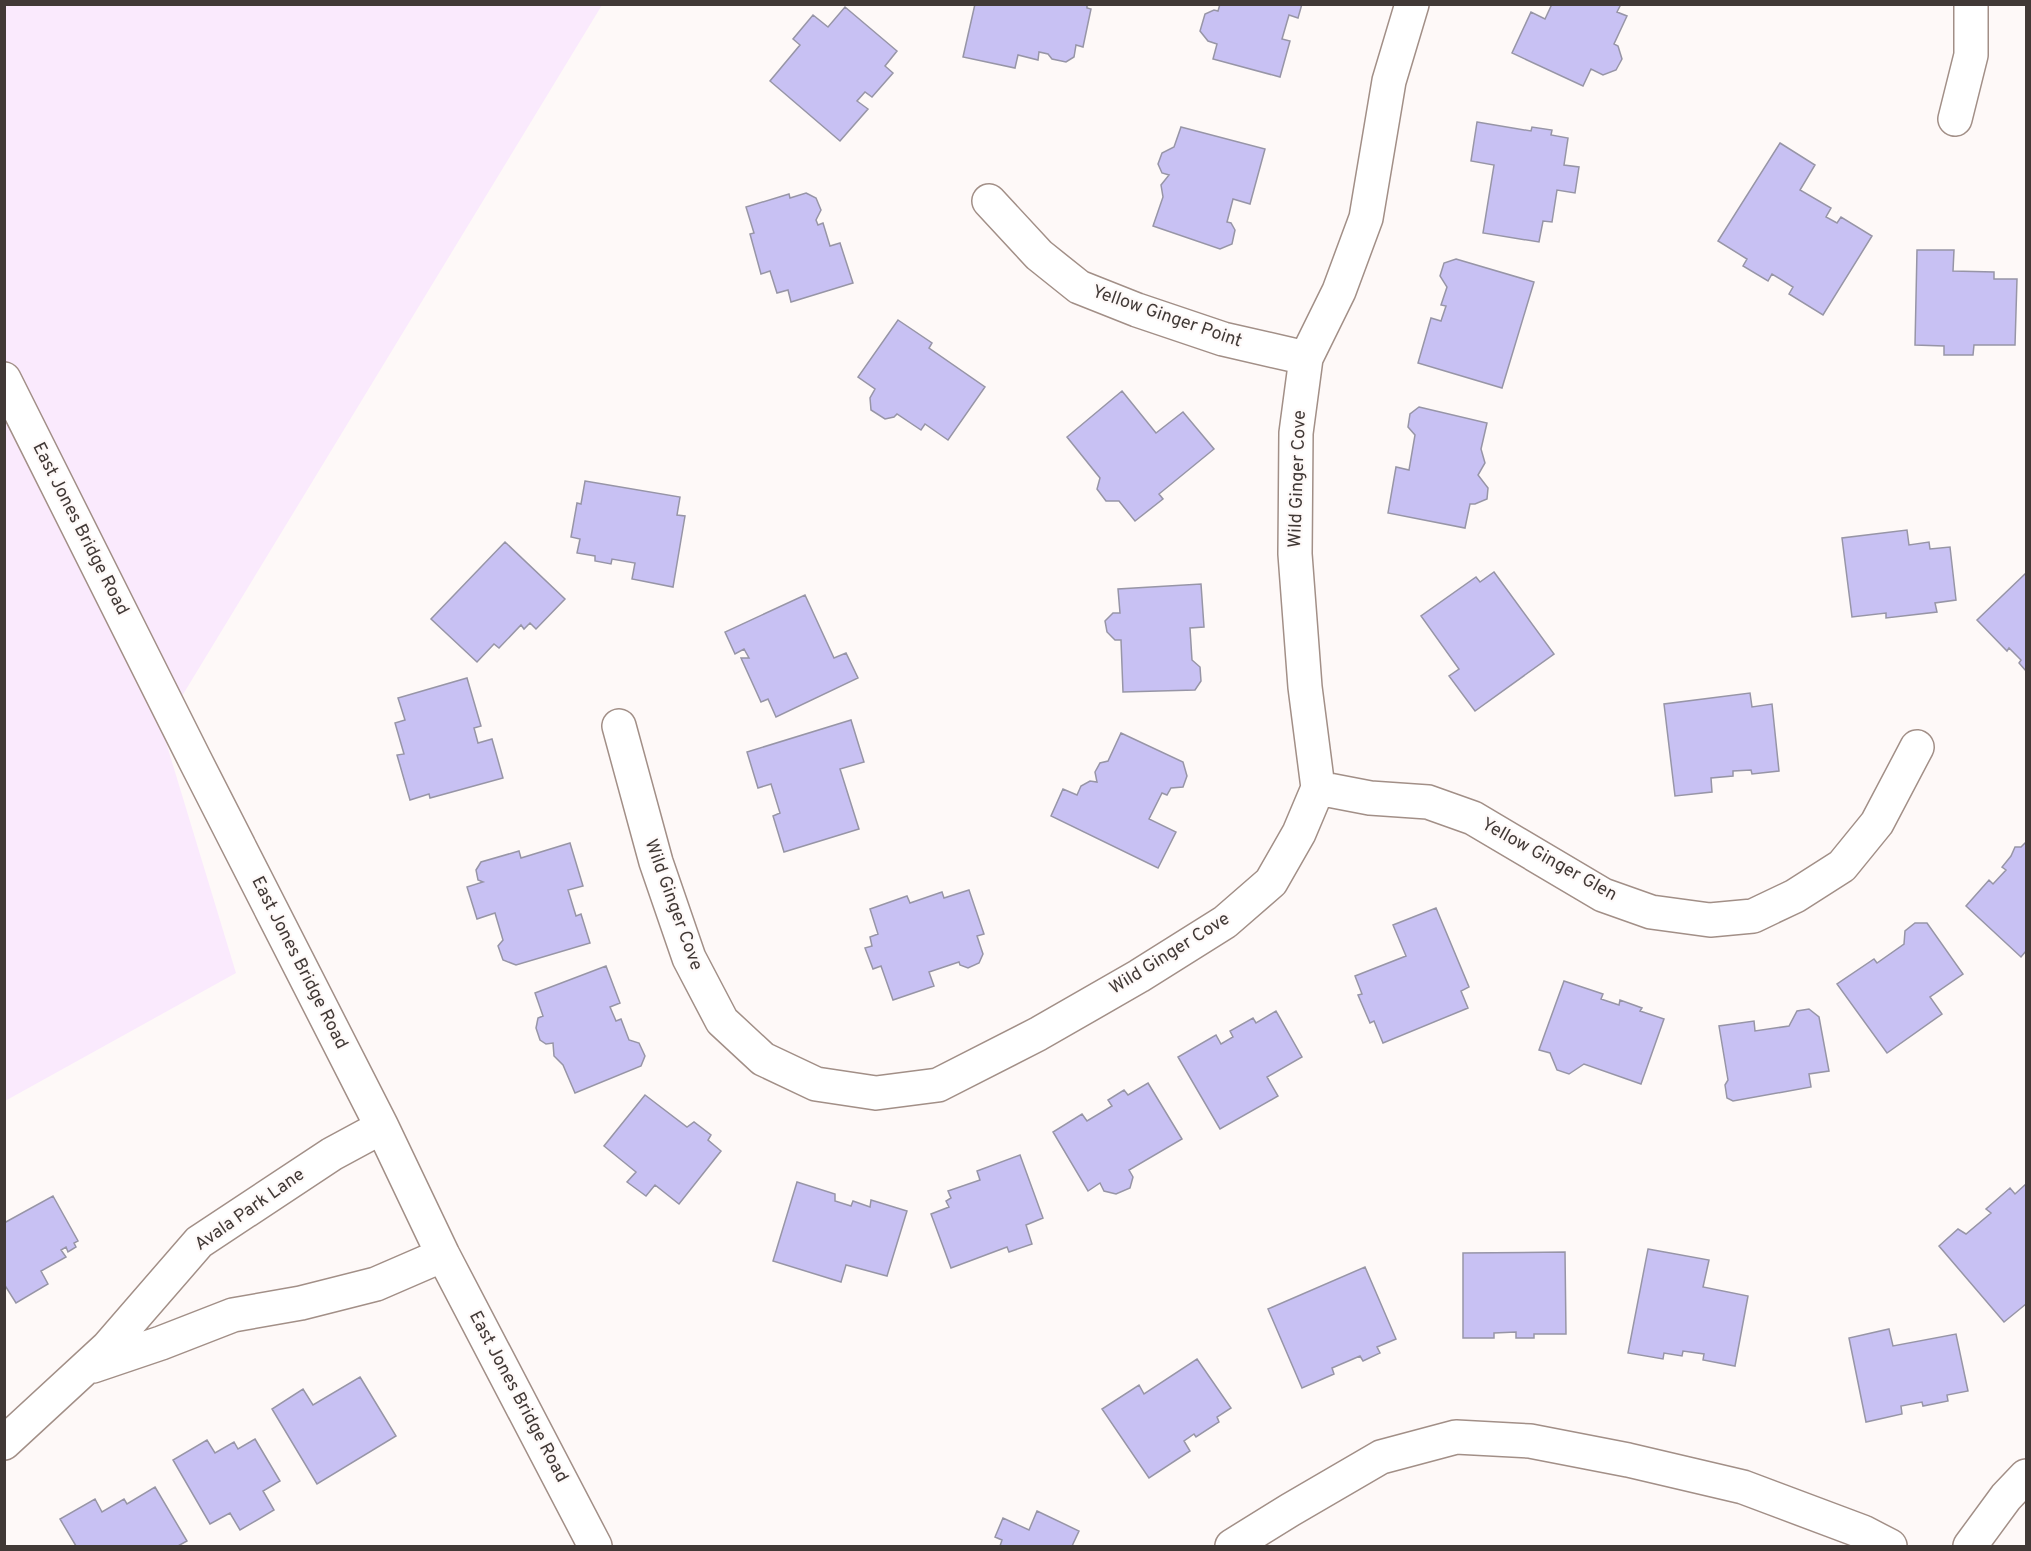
<svg xmlns="http://www.w3.org/2000/svg" width="2031" height="1551" font-family="Overpass,sans-serif">
<style>
.commercial{fill:#faeafd}
.building{fill:#c8c1f3;stroke:#9795a6;stroke-width:1.5}
.lines{fill:none;stroke-linecap:round;stroke-linejoin:round}
.minor-casing{stroke:#a28f87;stroke-width:36}
.minor{stroke:#fff;stroke-width:33}
.labels{text-anchor:middle;dominant-baseline:central;stroke-width:4.5;stroke-linejoin:round;paint-order:stroke}
.street-label{font-size:18px;fill:#413936;stroke:#fef9f8}
</style>
<rect width="100%" height="100%" fill="#fef9f8"/>
<path class="commercial" d="M 5,5 L 602,5 L 162,729 L 236,973 L 5,1101 Z"/>
<path class="building" d="M 975,4 L 1087,4 L 1087,8 L 1091,9 L 1083,47 L 1076,45 L 1074,57 L 1066,62 L 1052,59 L 1048,54 L 1039,52 L 1038,60 L 1018,55 L 1015,68 L 963,57 Z
M 1220,4 L 1302,4 L 1298,18 L 1289,15 L 1282,39 L 1290,41 L 1280,77 L 1213,59 L 1217,44 L 1208,41 L 1200,31 L 1205,14 L 1214,10 L 1218,11 Z
M 1552,4 L 1621,4 L 1617,12 L 1627,16 L 1614,44 L 1618,46 L 1622,59 L 1616,70 L 1603,75 L 1591,69 L 1583,86 L 1512,53 L 1531,12 L 1545,19 Z
M 845,7 L 897,51 L 885,66 L 893,73 L 872,97 L 865,92 L 857,101 L 868,109 L 840,141 L 770,81 L 800,45 L 793,39 L 813,15 L 828,27 Z
M 1477,122 L 1531,131 L 1532,127 L 1552,130 L 1551,135 L 1568,138 L 1564,165 L 1579,167 L 1575,193 L 1557,190 L 1552,222 L 1543,221 L 1539,242 L 1483,233 L 1494,165 L 1471,161 Z
M 1181,127 L 1265,149 L 1250,204 L 1233,199 L 1227,222 L 1231,223 L 1235,230 L 1232,244 L 1220,249 L 1153,226 L 1163,197 L 1161,185 L 1169,175 L 1162,173 L 1158,164 L 1162,153 L 1174,147 Z
M 1780,143 L 1815,165 L 1800,190 L 1831,208 L 1826,217 L 1837,223 L 1841,217 L 1872,236 L 1823,315 L 1789,294 L 1793,287 L 1772,274 L 1768,281 L 1743,266 L 1747,259 L 1718,241 Z
M 806,193 L 816,198 L 821,210 L 816,220 L 818,225 L 823,223 L 830,246 L 840,243 L 853,283 L 791,302 L 788,290 L 777,293 L 770,271 L 761,274 L 750,234 L 754,233 L 746,207 L 789,194 L 790,198 Z
M 1917,250 L 1954,250 L 1953,271 L 1994,272 L 1994,279 L 2017,279 L 2015,345 L 1974,345 L 1973,355 L 1944,355 L 1944,346 L 1915,345 Z
M 1456,259 L 1534,282 L 1502,388 L 1418,363 L 1431,318 L 1441,321 L 1446,306 L 1441,305 L 1447,287 L 1440,276 L 1444,263 Z
M 898,320 L 932,343 L 929,348 L 985,387 L 948,440 L 925,424 L 921,430 L 897,414 L 894,417 L 885,419 L 871,410 L 870,398 L 875,389 L 858,377 Z
M 1122,391 L 1156,433 L 1183,412 L 1214,449 L 1159,494 L 1163,499 L 1135,521 L 1119,501 L 1106,501 L 1097,489 L 1100,478 L 1067,437 Z
M 1419,407 L 1487,423 L 1481,449 L 1485,463 L 1478,475 L 1488,488 L 1487,499 L 1475,504 L 1470,504 L 1465,528 L 1388,513 L 1396,467 L 1409,470 L 1415,435 L 1408,427 L 1410,414 Z
M 585,481 L 680,497 L 677,515 L 685,516 L 673,587 L 632,579 L 635,563 L 612,559 L 611,564 L 595,561 L 595,556 L 577,553 L 580,539 L 571,537 L 577,503 L 581,504 Z
M 1907,530 L 1909,545 L 1929,542 L 1930,549 L 1950,547 L 1956,600 L 1935,603 L 1937,612 L 1886,618 L 1886,613 L 1852,617 L 1842,538 Z
M 505,542 L 565,599 L 536,629 L 530,623 L 524,629 L 521,625 L 499,648 L 494,644 L 477,662 L 431,619 Z
M 1494,572 L 1554,654 L 1475,711 L 1449,676 L 1459,669 L 1421,616 L 1476,577 L 1480,582 Z
M 2026,573 L 2026,671 L 2019,663 L 2021,660 L 2009,648 L 2007,651 L 1977,620 Z
M 1201,584 L 1204,627 L 1190,628 L 1192,660 L 1200,667 L 1201,681 L 1195,690 L 1123,692 L 1121,640 L 1115,640 L 1107,632 L 1105,621 L 1113,613 L 1120,613 L 1118,589 Z
M 805,595 L 834,658 L 846,653 L 858,678 L 776,717 L 768,699 L 761,702 L 741,658 L 749,658 L 744,649 L 735,654 L 725,632 Z
M 467,678 L 481,726 L 474,728 L 478,743 L 492,739 L 503,778 L 430,798 L 429,794 L 410,800 L 397,755 L 404,754 L 395,723 L 405,720 L 398,698 Z
M 1750,693 L 1752,707 L 1772,704 L 1779,771 L 1752,774 L 1751,770 L 1733,771 L 1733,776 L 1711,778 L 1712,792 L 1675,796 L 1664,704 Z
M 851,720 L 864,762 L 840,769 L 859,829 L 784,852 L 773,816 L 780,813 L 771,784 L 758,788 L 747,752 Z
M 1121,733 L 1183,762 L 1187,776 L 1183,787 L 1171,788 L 1167,795 L 1162,793 L 1149,819 L 1176,832 L 1158,868 L 1051,816 L 1063,789 L 1077,795 L 1081,786 L 1090,781 L 1097,782 L 1095,772 L 1100,763 L 1108,761 Z
M 2026,842 L 2026,951 L 2021,957 L 1966,906 L 1989,880 L 1993,884 L 2006,870 L 2002,867 L 2011,856 L 2015,847 L 2021,847 Z
M 570,843 L 583,886 L 568,890 L 576,916 L 581,914 L 590,943 L 516,965 L 503,960 L 498,946 L 503,940 L 495,913 L 477,919 L 467,887 L 483,882 L 478,880 L 476,870 L 481,862 L 519,851 L 521,858 Z
M 969,890 L 984,934 L 977,936 L 983,954 L 979,963 L 968,968 L 960,965 L 959,962 L 929,972 L 934,986 L 893,1000 L 881,966 L 873,969 L 865,948 L 872,946 L 870,937 L 878,934 L 870,909 L 907,896 L 910,903 L 942,892 L 944,898 Z
M 1436,908 L 1469,987 L 1461,991 L 1468,1008 L 1383,1043 L 1374,1021 L 1370,1023 L 1358,995 L 1362,994 L 1355,976 L 1406,956 L 1393,925 Z
M 1915,923 L 1927,923 L 1963,974 L 1930,997 L 1942,1014 L 1887,1053 L 1837,984 L 1874,959 L 1877,963 L 1904,944 L 1905,931 Z
M 606,966 L 620,1003 L 610,1007 L 616,1021 L 621,1019 L 629,1040 L 639,1043 L 645,1056 L 641,1066 L 575,1093 L 563,1065 L 554,1056 L 553,1043 L 546,1044 L 540,1040 L 536,1028 L 538,1018 L 543,1016 L 535,993 Z
M 1564,981 L 1603,994 L 1601,999 L 1619,1005 L 1620,1000 L 1642,1008 L 1640,1011 L 1664,1019 L 1641,1084 L 1584,1064 L 1569,1074 L 1557,1070 L 1550,1053 L 1539,1050 Z
M 1809,1009 L 1819,1017 L 1829,1071 L 1809,1074 L 1811,1087 L 1733,1101 L 1727,1098 L 1725,1085 L 1728,1080 L 1719,1026 L 1754,1021 L 1755,1031 L 1789,1026 L 1797,1011 Z
M 1276,1011 L 1302,1057 L 1267,1077 L 1278,1096 L 1220,1129 L 1178,1057 L 1216,1035 L 1221,1044 L 1233,1037 L 1230,1031 L 1253,1018 L 1256,1023 Z
M 1148,1083 L 1182,1139 L 1129,1170 L 1133,1177 L 1130,1188 L 1116,1194 L 1104,1191 L 1100,1183 L 1088,1191 L 1053,1132 L 1082,1114 L 1087,1121 L 1112,1106 L 1108,1100 L 1124,1090 L 1128,1095 Z
M 645,1095 L 687,1127 L 694,1122 L 711,1135 L 708,1140 L 721,1151 L 679,1204 L 655,1185 L 646,1196 L 627,1182 L 636,1172 L 604,1146 Z
M 1020,1155 L 1043,1218 L 1026,1225 L 1032,1244 L 1009,1252 L 1007,1247 L 951,1268 L 931,1214 L 949,1207 L 946,1201 L 951,1198 L 948,1191 L 980,1180 L 977,1171 Z
M 797,1182 L 835,1194 L 835,1201 L 851,1206 L 853,1201 L 870,1207 L 871,1200 L 907,1211 L 887,1276 L 846,1265 L 841,1282 L 773,1261 Z
M 2026,1184 L 2026,1304 L 2004,1322 L 1939,1246 L 1958,1229 L 1966,1234 L 1991,1213 L 1986,1209 L 2010,1188 L 2015,1194 Z
M 53,1196 L 78,1241 L 74,1243 L 76,1247 L 68,1252 L 66,1247 L 61,1250 L 66,1257 L 41,1271 L 48,1284 L 16,1303 L 4,1284 L 4,1223 Z
M 1648,1249 L 1709,1260 L 1703,1287 L 1748,1296 L 1735,1366 L 1703,1360 L 1704,1354 L 1683,1351 L 1682,1356 L 1664,1353 L 1663,1359 L 1628,1353 Z
M 1565,1252 L 1566,1334 L 1534,1334 L 1534,1338 L 1516,1338 L 1516,1332 L 1494,1333 L 1494,1338 L 1463,1338 L 1463,1253 Z
M 1365,1267 L 1396,1339 L 1377,1347 L 1380,1353 L 1363,1361 L 1360,1356 L 1332,1368 L 1334,1374 L 1302,1388 L 1268,1309 Z
M 1889,1329 L 1893,1346 L 1956,1334 L 1968,1391 L 1947,1395 L 1948,1401 L 1923,1406 L 1922,1402 L 1901,1406 L 1902,1414 L 1866,1422 L 1849,1338 Z
M 1197,1359 L 1231,1408 L 1217,1417 L 1219,1422 L 1196,1437 L 1194,1434 L 1184,1441 L 1190,1451 L 1149,1478 L 1102,1409 L 1139,1385 L 1144,1394 Z
M 360,1377 L 396,1436 L 317,1484 L 272,1409 L 303,1389 L 313,1405 Z
M 255,1439 L 280,1481 L 263,1491 L 274,1510 L 240,1530 L 230,1513 L 210,1524 L 173,1460 L 207,1440 L 215,1453 L 234,1442 L 238,1449 Z
M 155,1487 L 187,1541 L 178,1546 L 76,1546 L 60,1519 L 95,1499 L 102,1512 L 124,1499 L 127,1504 Z
M 1037,1511 L 1079,1531 L 1072,1546 L 1000,1546 L 1002,1540 L 995,1537 L 1003,1518 L 1029,1530 Z"/>
<g class="lines">
<defs>
<path id="minor" d="M 1955,119 L 1971,55 L 1971,4
M 989,201 L 1039,255 L 1079,287 L 1137,310 L 1223,339 L 1306,358
M 4,379 L 195,760 L 382,1127 L 443,1255 L 595,1546
M 619,726 L 656,862 L 689,958 L 722,1021 L 763,1059 L 816,1084 L 876,1093 L 938,1085 L 1038,1034 L 1139,976 L 1225,922 L 1271,882 L 1299,833 L 1318,788 L 1305,687 L 1295,554 L 1296,433 L 1306,358 L 1339,291 L 1366,218 L 1389,81 L 1412,4
M 1318,788 L 1370,798 L 1428,802 L 1473,818 L 1603,895 L 1651,912 L 1710,920 L 1753,916 L 1795,896 L 1842,866 L 1877,823 L 1917,747
M 93,1366 L 161,1343 L 233,1315 L 301,1303 L 376,1284 L 443,1255
M 4,1443 L 108,1347 L 199,1242 L 332,1154 L 382,1127
M 1232,1546 L 1290,1510 L 1381,1457 L 1456,1437 L 1530,1441 L 1628,1460 L 1743,1487 L 1863,1532 L 1890,1546
M 1970,1546 L 2006,1497 L 2026,1476"/>
</defs>
<use href="#minor" class="minor-casing"/>
<use href="#minor" class="minor"/>
</g>
<g class="labels">
<g class="street-label">
<text transform="translate(1167 317) rotate(19)">Yellow Ginger Point</text>
<text transform="translate(1298 479) rotate(-88)">Wild Ginger Cove</text>
<text transform="translate(80 529) rotate(63)">East Jones Bridge Road</text>
<text transform="translate(1549 860) rotate(29)">Yellow Ginger Glen</text>
<text transform="translate(673 905) rotate(70)">Wild Ginger Cove</text>
<text transform="translate(1170 954) rotate(-32)">Wild Ginger Cove</text>
<text transform="translate(299 963) rotate(63)">East Jones Bridge Road</text>
<text transform="translate(250 1210) rotate(-35)">Avala Park Lane</text>
<text transform="translate(518 1397) rotate(62)">East Jones Bridge Road</text>
</g>
</g>
<rect width="2031" height="1551" fill="none" stroke="#413936" stroke-width="12"/>
</svg>
